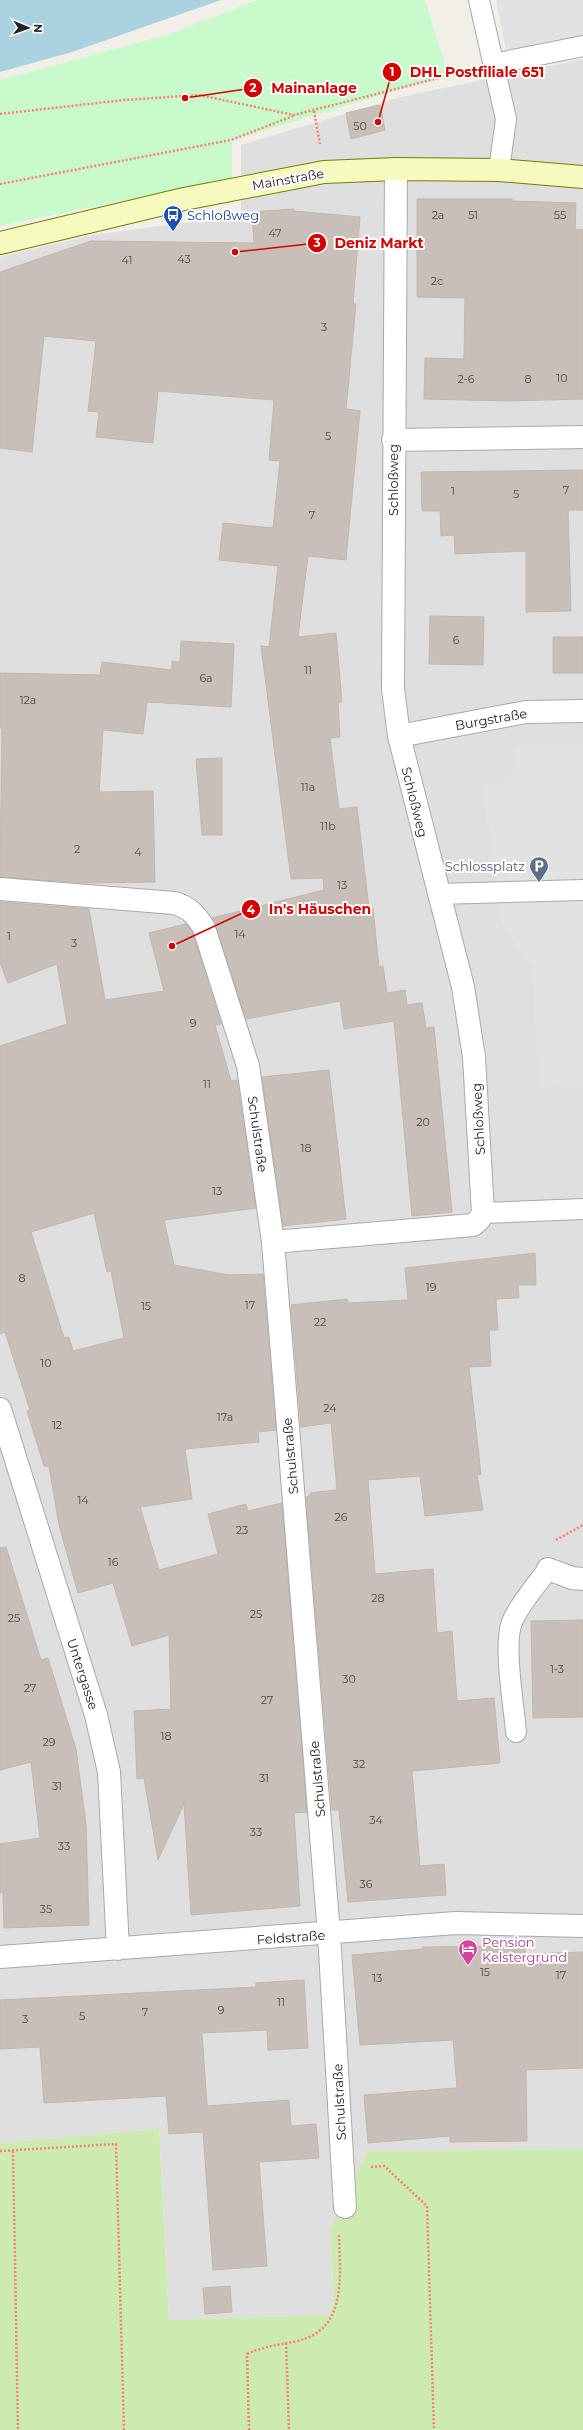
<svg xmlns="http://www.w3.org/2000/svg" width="583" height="2430" font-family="Montserrat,sans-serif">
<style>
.residential{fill:#e0dfdf}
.grass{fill:#cdebb0}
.park{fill:#c8facc}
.parking{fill:#e2e2e2}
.water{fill:#aad3df}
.building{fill:#c7bfb8;stroke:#c4b6ab;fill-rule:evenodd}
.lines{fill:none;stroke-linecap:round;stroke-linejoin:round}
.lane-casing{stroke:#a9a9a9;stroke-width:22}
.street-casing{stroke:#a9a9a9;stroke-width:24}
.secondary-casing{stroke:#707d05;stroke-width:24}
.path{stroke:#fa8072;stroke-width:2.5;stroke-dasharray:2 2;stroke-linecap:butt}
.lane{stroke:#fff;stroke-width:20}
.street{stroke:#fff;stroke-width:22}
.secondary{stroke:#f7fabf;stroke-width:22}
.labels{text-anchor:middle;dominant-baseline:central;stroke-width:4;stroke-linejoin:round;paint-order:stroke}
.number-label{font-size:11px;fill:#4b4948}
.street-label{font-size:13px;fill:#222;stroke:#fff}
.transit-label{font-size:13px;fill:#164399;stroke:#fff;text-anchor:start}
.service-label{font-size:13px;fill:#4e5e75;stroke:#fff;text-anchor:end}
.hotel-label{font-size:13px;fill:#b23c85;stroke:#fff;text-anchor:start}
.leader{fill:none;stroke:#d40000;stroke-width:1.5}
.callout-dot{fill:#d40000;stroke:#fff;stroke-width:1.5}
.mark-label{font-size:12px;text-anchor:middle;font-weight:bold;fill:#fff}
.callout-label{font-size:14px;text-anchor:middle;font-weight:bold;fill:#d40000;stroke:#fff;stroke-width:4;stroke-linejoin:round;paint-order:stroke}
</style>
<rect width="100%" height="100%" fill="#f2efe9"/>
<path class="residential" d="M 583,59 L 583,2149 L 368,2152 L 330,2230 L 334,2302 L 329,2315 L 169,2320 L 159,2129 L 0,2143 L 0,257 L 94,235 L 241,215 L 241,145 L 401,97 Z"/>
<path class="grass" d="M 159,2129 L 169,2320 L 329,2315 L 334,2301 L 330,2230 L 368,2151 L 583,2149 L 583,2430 L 0,2430 L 0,2143 Z"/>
<path class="park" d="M 257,0 L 425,0 L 448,75 L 232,140 L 232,178 L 0,226 L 0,80 L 170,34 Z"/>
<path class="parking" d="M 496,0 L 583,0 L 583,36 L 506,51 Z
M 516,746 L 583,746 L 583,1086 L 538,1088 L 533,971 L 498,917 L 493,850 L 480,784 L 510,782 Z"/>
<path class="water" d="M 0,0 L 221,0 L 72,52 L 0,72 Z"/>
<path class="building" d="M 380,105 L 385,130 L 351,139 L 346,113 Z
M 417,199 L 512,199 L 512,201 L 576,203 L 575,229 L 583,230 L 583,399 L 509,401 L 424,399 L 425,358 L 464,359 L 465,298 L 417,297 Z
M 294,209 L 294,211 L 360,217 L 353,304 L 356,304 L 346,409 L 360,411 L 346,560 L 308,556 L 298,637 L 336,633 L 342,702 L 338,702 L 340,737 L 330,738 L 339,809 L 357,807 L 369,908 L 373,908 L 379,967 L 383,966 L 387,993 L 405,990 L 407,1005 L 422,1003 L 426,1028 L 434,1027 L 452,1212 L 412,1216 L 394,1021 L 344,1029 L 340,1001 L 246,1019 L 212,918 L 324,890 L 323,878 L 291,879 L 261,646 L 269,647 L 278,566 L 219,560 L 223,523 L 273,528 L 280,461 L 269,460 L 274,400 L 158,391 L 153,443 L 96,437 L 99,412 L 88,411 L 96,341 L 44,336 L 32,452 L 0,448 L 0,272 L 91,241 L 254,243 L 252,212 Z
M 583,470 L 583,510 L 568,510 L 571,611 L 526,612 L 526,551 L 455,554 L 454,535 L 441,536 L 440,511 L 422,511 L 421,472 Z
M 430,616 L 484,617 L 483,665 L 429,664 Z
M 553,637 L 583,637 L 583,673 L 553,673 Z
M 181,641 L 234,644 L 231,707 L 147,702 L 143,734 L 103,730 L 99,792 L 153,791 L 155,882 L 85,883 L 0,877 L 2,728 L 0,728 L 0,673 L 100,675 L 102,662 L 172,670 L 172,661 L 180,662 Z
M 222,758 L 222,835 L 202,835 L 196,759 Z
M 0,902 L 89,909 L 105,1000 L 164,991 L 149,933 L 186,924 L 193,933 L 221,1024 L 215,1025 L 231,1081 L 237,1080 L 256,1208 L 164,1220 L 174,1265 L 229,1275 L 263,1274 L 276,1430 L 258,1432 L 259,1442 L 185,1449 L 192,1499 L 140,1507 L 159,1570 L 218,1554 L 208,1514 L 246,1504 L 248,1511 L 282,1503 L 307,1812 L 294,1813 L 300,1906 L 191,1915 L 184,1804 L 158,1860 L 144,1778 L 137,1779 L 134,1711 L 171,1709 L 169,1635 L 132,1646 L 113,1583 L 78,1593 L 59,1525 L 49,1466 L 44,1466 L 27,1411 L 30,1410 L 5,1332 L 0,1334 L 0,1046 L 67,1024 L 57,964 L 8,983 L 0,963 ZM 94,1213 L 107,1272 L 111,1271 L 124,1338 L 73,1351 L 69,1337 L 64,1338 L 31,1232 Z
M 329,1070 L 346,1219 L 283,1226 L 262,1077 Z
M 535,1253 L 536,1285 L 518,1285 L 519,1298 L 496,1299 L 498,1330 L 489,1330 L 491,1366 L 469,1367 L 481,1474 L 477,1475 L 483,1510 L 425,1516 L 420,1476 L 368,1480 L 375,1574 L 433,1569 L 437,1633 L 452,1631 L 457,1701 L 494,1698 L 500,1763 L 412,1771 L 420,1866 L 444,1864 L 446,1895 L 348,1902 L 339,1810 L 332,1810 L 306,1497 L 310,1496 L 310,1493 L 337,1490 L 331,1423 L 301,1427 L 291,1305 L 347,1299 L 348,1303 L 408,1300 L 405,1268 Z
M 6,1547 L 41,1660 L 48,1658 L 76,1749 L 86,1824 L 89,1925 L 4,1928 L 3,1892 L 0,1893 L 0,1844 L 40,1838 L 31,1762 L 0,1770 L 0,1548 Z
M 583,1620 L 583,1717 L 533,1718 L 531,1621 Z
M 525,1946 L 525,1954 L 583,1952 L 583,2068 L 526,2070 L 527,2141 L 450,2142 L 450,2136 L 368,2143 L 364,2095 L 457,2088 L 453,2040 L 360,2045 L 352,1955 L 423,1949 L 423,1947 Z
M 304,1980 L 308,2048 L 268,2050 L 267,2030 L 202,2033 L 207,2106 L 289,2100 L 291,2126 L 316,2124 L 319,2158 L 259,2162 L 267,2266 L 213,2270 L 203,2132 L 169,2134 L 166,2096 L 44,2103 L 40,2047 L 0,2049 L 0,2000 L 256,1987 L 256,1983 Z
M 230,2286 L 232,2312 L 205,2314 L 203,2288 Z"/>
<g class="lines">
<defs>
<path id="lane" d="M 479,0 L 506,119 L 499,170
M 493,64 L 583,46
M 438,894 L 583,890
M 483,1213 L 583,1209
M 516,1732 C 514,1706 503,1645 512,1622 C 520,1603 536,1586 548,1569"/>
<path id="street" d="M 393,440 L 583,437
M 399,736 L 526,712 L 583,711
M 0,889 L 174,903 C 189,907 196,915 204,928 L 248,1066 L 273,1242 L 329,1934 L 345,2207
M 273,1242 L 473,1225 L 479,1220 L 483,1213 L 474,1057 L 463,987 L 399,736 L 393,689 L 396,169
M 0,1409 L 96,1715 L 109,1772 L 118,1949
M 548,1569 L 572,1578 L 583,1579
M 0,1957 L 456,1923 L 583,1926"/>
<path id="secondary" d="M 0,243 L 184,199 L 324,172 L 396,169 L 499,170 L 583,177"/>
</defs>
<use href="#lane" class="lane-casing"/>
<use href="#street" class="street-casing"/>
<use href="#secondary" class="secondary-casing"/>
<path class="path" d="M 314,111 L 320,144
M 0,114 L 124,100 L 199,95 L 294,115 L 466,71
M 0,184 L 231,140 L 293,116
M 556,1540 L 583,1525
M 0,2151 L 116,2144 L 124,2430
M 13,2151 L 18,2430
M 371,2167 L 384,2166 L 427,2206 L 434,2430
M 286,2343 L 289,2430
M 249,2430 L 247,2354 C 264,2346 279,2345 297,2341 C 348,2330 340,2275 339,2235"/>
<use href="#lane" class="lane"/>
<use href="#street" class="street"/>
<use href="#secondary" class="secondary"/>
</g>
<defs>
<symbol id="bus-pin" viewBox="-11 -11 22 30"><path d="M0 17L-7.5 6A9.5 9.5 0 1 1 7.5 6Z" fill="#1a4fb4" stroke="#fff"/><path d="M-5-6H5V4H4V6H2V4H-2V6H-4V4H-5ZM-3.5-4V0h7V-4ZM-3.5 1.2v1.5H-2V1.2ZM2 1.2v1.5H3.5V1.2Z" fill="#fff"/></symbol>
<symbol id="parking-pin" viewBox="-11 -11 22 30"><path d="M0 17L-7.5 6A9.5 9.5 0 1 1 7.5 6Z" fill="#5c6f8a" stroke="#fff"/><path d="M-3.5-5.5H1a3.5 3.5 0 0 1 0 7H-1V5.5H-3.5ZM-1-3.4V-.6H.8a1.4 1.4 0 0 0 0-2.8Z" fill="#fff"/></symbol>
<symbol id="hotel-pin" viewBox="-11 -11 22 30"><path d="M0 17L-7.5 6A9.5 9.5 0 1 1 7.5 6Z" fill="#d1479c" stroke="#fff"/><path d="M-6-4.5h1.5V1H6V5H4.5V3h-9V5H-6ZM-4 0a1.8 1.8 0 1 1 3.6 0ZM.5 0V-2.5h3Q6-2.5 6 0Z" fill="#fff"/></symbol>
</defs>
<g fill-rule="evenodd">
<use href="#bus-pin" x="162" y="204" width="22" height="30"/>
<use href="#parking-pin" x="528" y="855" width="22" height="30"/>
<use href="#hotel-pin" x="457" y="1938" width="22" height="30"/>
</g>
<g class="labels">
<g class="number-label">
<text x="360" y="126">50</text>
<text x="438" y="215">2a</text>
<text x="473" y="215">51</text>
<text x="560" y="215">55</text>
<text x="275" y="233">47</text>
<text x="184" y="259">43</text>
<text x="127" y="260">41</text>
<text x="437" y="281">2c</text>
<text x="324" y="327">3</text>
<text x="562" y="378">10</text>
<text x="466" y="379">2-6</text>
<text x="528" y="379">8</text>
<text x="328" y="436">5</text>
<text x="566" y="490">7</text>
<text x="453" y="491">1</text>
<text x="516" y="494">5</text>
<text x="312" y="515">7</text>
<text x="456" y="640">6</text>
<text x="308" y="670">11</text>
<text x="206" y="678">6a</text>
<text x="28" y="700">12a</text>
<text x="308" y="787">11a</text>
<text x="328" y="826">11b</text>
<text x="77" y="849">2</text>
<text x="138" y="852">4</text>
<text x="342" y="885">13</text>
<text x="240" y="934">14</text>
<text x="9" y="936">1</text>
<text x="74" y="943">3</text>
<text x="193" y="1023">9</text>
<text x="207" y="1084">11</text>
<text x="423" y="1122">20</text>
<text x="306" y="1148">18</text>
<text x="217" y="1191">13</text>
<text x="22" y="1278">8</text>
<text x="431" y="1287">19</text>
<text x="250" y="1305">17</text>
<text x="146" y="1306">15</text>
<text x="320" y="1322">22</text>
<text x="46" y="1363">10</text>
<text x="330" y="1408">24</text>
<text x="225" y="1417">17a</text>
<text x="57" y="1425">12</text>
<text x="83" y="1500">14</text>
<text x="341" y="1517">26</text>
<text x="242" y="1530">23</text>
<text x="113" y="1562">16</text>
<text x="378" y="1598">28</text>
<text x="256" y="1614">25</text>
<text x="14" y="1618">25</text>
<text x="557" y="1669">1-3</text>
<text x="349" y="1679">30</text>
<text x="30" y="1688">27</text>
<text x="267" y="1700">27</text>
<text x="166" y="1736">18</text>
<text x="49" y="1742">29</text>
<text x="359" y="1764">32</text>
<text x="264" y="1778">31</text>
<text x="57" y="1786">31</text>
<text x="376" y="1820">34</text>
<text x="256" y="1832">33</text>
<text x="64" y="1846">33</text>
<text x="366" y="1884">36</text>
<text x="46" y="1909">35</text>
<text x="485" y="1972">15</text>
<text x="561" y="1975">17</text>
<text x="377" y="1978">13</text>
<text x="281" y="2002">11</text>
<text x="221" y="2010">9</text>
<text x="145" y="2012">7</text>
<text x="82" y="2016">5</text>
<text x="25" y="2019">3</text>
</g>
<g class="street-label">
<text transform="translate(288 179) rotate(-10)">Mainstraße</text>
<text transform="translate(393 480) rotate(-90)">Schloßweg</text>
<text transform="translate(491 719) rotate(-10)">Burgstraße</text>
<text transform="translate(415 802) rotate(76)">Schloßweg</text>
<text transform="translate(478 1119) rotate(-93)">Schloßweg</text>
<text transform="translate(258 1134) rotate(82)">Schulstraße</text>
<text transform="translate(290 1456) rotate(-95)">Schulstraße</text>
<text transform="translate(83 1674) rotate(72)">Untergasse</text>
<text transform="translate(317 1779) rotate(-95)">Schulstraße</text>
<text transform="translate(291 1937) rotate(-4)">Feldstraße</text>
<text transform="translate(339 2102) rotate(-93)">Schulstraße</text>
</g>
<g class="transit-label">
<text x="187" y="215">Schloßweg</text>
</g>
<g class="service-label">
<text x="525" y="866">Schlossplatz</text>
</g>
<g class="hotel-label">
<text x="482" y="1942">Pension<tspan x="482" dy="15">Kelstergrund</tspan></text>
</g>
</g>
<path class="leader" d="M378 122L392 72M185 98L253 88M235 252L317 243M172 946L251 909"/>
<g class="callout-dot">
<circle cx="378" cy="122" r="4"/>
<circle cx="185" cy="98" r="4"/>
<circle cx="235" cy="252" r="4"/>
<circle cx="172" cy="946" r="4"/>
<circle cx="392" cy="72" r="10"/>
<circle cx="253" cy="88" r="10"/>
<circle cx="317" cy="243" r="10"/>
<circle cx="251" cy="909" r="10"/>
</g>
<g class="mark-label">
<text x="392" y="76">1</text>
<text x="253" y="92">2</text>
<text x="317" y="247">3</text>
<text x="251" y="914">4</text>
</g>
<g class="callout-label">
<text x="477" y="77">DHL Postfiliale 651</text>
<text x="314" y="93">Mainanlage</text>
<text x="379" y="248">Deniz Markt</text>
<text x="320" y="914">In's Häuschen</text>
</g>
<g transform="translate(28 28) rotate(92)" stroke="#ffffff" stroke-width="3" paint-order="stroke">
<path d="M0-3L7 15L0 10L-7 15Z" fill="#222222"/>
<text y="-6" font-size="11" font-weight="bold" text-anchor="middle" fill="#222222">N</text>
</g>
</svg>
